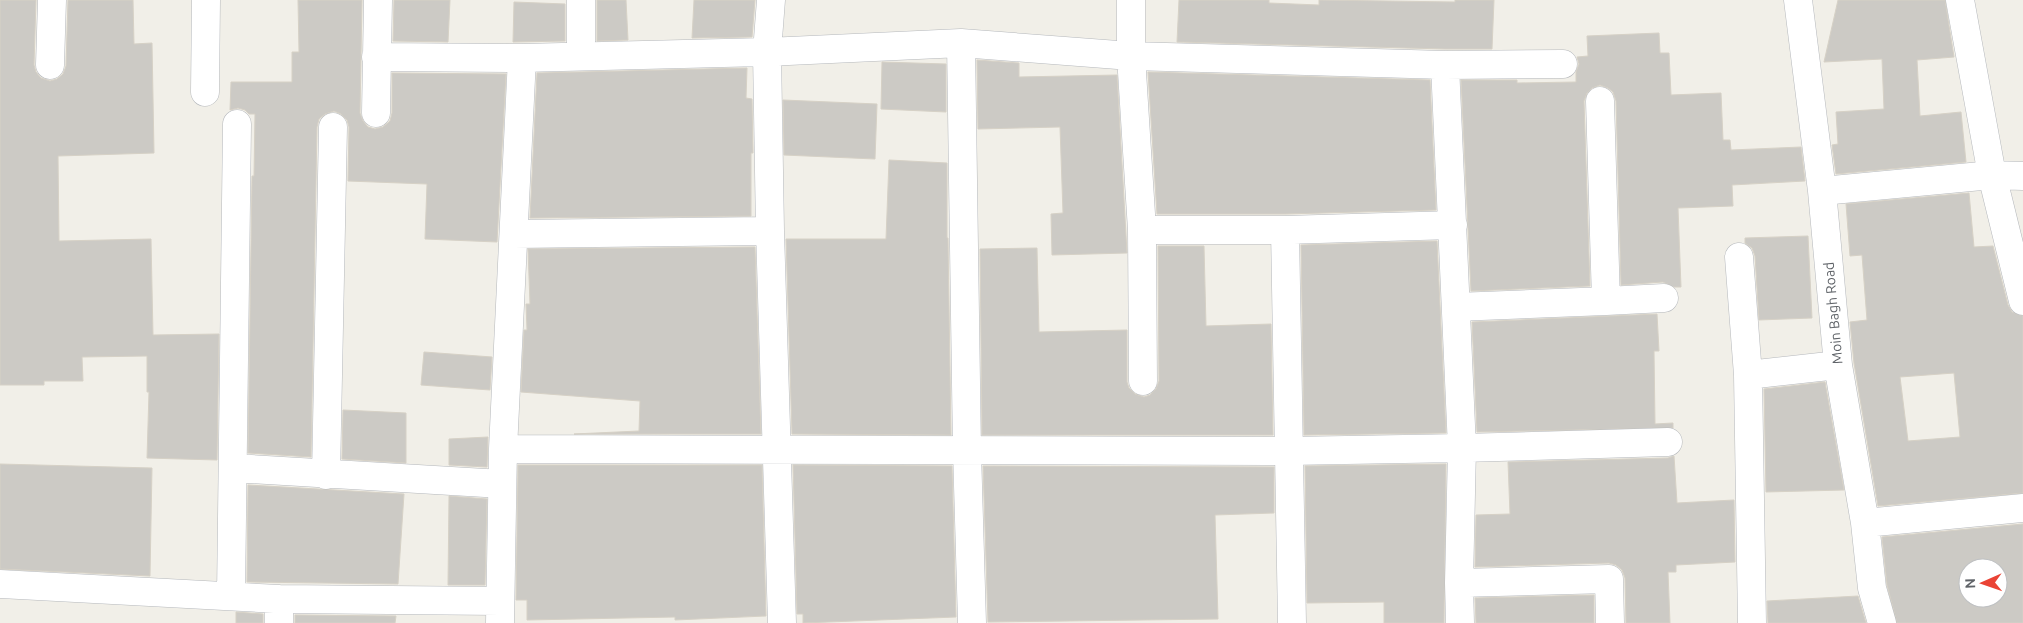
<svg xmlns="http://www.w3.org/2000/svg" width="2023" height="623" font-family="Ubuntu,sans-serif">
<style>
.building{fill:#cccac5;stroke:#d6d1c6;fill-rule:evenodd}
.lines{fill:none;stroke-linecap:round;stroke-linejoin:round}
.minor-casing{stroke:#b5b8bc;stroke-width:29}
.minor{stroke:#fff;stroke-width:28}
.labels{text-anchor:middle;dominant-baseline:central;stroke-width:4;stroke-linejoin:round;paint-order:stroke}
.street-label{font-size:14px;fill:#5f6368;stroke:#fff}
</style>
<rect width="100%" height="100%" fill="#f1efe8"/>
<path class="building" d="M 0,0 L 36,0 L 34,65 L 36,72 L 41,78 L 50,81 L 57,79 L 63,74 L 66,66 L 68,0 L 133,0 L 134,44 L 152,43 L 154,153 L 58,156 L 59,241 L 151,239 L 153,335 L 219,334 L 217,460 L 147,458 L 149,392 L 147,392 L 147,356 L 82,357 L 83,381 L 44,381 L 44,385 L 0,385 Z
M 298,0 L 362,0 L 360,113 L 363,121 L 368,127 L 375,129 L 383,127 L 390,121 L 392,113 L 392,73 L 506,74 L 497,242 L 425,239 L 427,184 L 348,181 L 349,127 L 347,120 L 341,114 L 334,111 L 325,114 L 319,119 L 317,127 L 311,457 L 248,453 L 252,176 L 254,176 L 255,114 L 249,114 L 245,110 L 238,108 L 230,110 L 231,82 L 292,82 L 292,52 L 299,52 Z
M 394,0 L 450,0 L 448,42 L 393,41 Z
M 597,0 L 626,0 L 628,40 L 597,41 Z
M 694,0 L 755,0 L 752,37 L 692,38 Z
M 1179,0 L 1269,0 L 1269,3 L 1319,5 L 1319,0 L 1455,2 L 1455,0 L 1494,0 L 1492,49 L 1445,49 L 1177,42 Z
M 1838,0 L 1945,0 L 1954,57 L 1917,60 L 1920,116 L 1961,112 L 1966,162 L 1836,174 L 1832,145 L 1838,144 L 1836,112 L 1884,109 L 1882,59 L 1824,62 Z
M 514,2 L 565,4 L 565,41 L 513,42 Z
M 1659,33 L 1660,53 L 1669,53 L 1671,95 L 1721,93 L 1723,140 L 1730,140 L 1731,150 L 1801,147 L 1805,181 L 1732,185 L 1733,206 L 1678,208 L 1681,287 L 1674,287 L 1663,282 L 1621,285 L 1616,101 L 1613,92 L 1608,88 L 1600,85 L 1592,88 L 1587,93 L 1584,101 L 1590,286 L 1471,291 L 1461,80 L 1517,80 L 1517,83 L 1576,82 L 1576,72 L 1579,64 L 1577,57 L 1588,56 L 1587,36 Z
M 977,60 L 1019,63 L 1019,77 L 1117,75 L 1127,253 L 1052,255 L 1051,214 L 1063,213 L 1060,127 L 978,129 Z
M 882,62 L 946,64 L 946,112 L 881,109 Z
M 747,68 L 746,98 L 752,99 L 753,153 L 751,153 L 751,216 L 530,218 L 537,73 Z
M 1148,72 L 1430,80 L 1436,210 L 1285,214 L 1157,214 Z
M 783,100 L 877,104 L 875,159 L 784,155 Z
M 889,160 L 947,163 L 947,238 L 948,238 L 951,435 L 792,434 L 786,239 L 886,239 Z
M 1969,193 L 1974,247 L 1993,246 L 2008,305 L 2012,312 L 2023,316 L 2023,493 L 1878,506 L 1854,363 L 1850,322 L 1867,320 L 1862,255 L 1850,256 L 1846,204 ZM 1954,373 L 1960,437 L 1908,441 L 1900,377 Z
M 1808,236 L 1812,318 L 1759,320 L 1755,256 L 1752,248 L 1745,243 L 1745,238 Z
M 1437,241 L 1446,433 L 1304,435 L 1301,245 Z
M 1158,246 L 1204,246 L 1206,326 L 1271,324 L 1273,435 L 982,435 L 980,249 L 1037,248 L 1039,332 L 1127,330 L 1127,382 L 1129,388 L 1135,394 L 1144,397 L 1150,395 L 1156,389 L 1159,381 Z
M 755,247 L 761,434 L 574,434 L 639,431 L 640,401 L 521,392 L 524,330 L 527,330 L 526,304 L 530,304 L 528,249 Z
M 1657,314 L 1659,351 L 1654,351 L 1655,424 L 1673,423 L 1673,428 L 1477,432 L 1472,322 Z
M 424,352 L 492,357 L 490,390 L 421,385 Z
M 1825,382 L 1844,490 L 1766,492 L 1764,389 Z
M 343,410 L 406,413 L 406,463 L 342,459 Z
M 488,437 L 487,467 L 449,465 L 449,439 Z
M 1674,456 L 1677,503 L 1734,500 L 1735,562 L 1676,565 L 1676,572 L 1668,572 L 1670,623 L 1626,623 L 1625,578 L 1622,570 L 1616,565 L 1609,563 L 1475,567 L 1476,515 L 1510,514 L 1508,462 L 1668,458 Z
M 0,464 L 152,468 L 150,576 L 0,569 Z
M 1446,464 L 1444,623 L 1384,623 L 1384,602 L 1307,603 L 1305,466 Z
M 518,465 L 762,465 L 766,616 L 675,620 L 675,617 L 527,620 L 527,600 L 516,600 Z
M 793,465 L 952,466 L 956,617 L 803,623 L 803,614 L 797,614 Z
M 983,466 L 1274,467 L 1274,513 L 1215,515 L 1218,619 L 988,622 Z
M 248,485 L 404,494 L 398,584 L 247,582 Z
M 449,496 L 487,499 L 485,585 L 448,585 Z
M 2023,524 L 2023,623 L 1897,623 L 1887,585 L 1882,537 ZM 1968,568 L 1998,568 L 1998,598 L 1968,598 Z
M 1594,595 L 1594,623 L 1476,623 L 1475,598 Z
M 1858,596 L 1866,623 L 1768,623 L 1767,601 Z
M 236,612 L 263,614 L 263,623 L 236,623 Z
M 295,615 L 396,616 L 395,623 L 295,623 Z"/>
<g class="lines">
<defs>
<path id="minor" d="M 771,0 L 767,52 L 770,231 L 782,623
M 1131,0 L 1131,56 L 1142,230 L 1143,381
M 1798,0 L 1822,191 L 1838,365 L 1865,523 L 1872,588 L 1882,623
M 1960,0 L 1992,175 L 2023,301
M 961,43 L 967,451 L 972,623
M 581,56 L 581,0
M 376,57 L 522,58 L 767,52 L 961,43 L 1131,56 L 1445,65
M 50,65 L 52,0
M 205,92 L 206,0
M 1600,101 L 1606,301 L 1664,298
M 376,113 L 378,0
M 1822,191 L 1992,175 L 2023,176
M 1142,230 L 1285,230 L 1453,225
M 1285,230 L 1292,623
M 514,234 L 770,231
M 1739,257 L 1748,375 L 1752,623
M 1456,307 L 1606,301
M 1748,375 L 1838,365
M 503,449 L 1288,451 L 1462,448 L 1668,442
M 233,468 L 502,484
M 326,475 L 333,127
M 1865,523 L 2023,508
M 1459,583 L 1609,579 L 1610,623
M 0,584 L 279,599 L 279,623
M 231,596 L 237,124
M 279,599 L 500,601
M 500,623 L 503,449 L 522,58
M 1460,623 L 1459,583 L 1462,448 L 1445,65 L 1563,64"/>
</defs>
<use href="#minor" class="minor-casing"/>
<use href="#minor" class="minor"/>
</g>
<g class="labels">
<g class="street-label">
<text transform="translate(1833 313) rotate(-95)">Moin Bagh Road</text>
</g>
</g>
<g transform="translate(1983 583) rotate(268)"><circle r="24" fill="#ffffff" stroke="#bfc1c3"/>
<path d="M0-4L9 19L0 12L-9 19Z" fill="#ea4335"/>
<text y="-8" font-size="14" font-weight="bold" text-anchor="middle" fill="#5f6368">N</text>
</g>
</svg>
